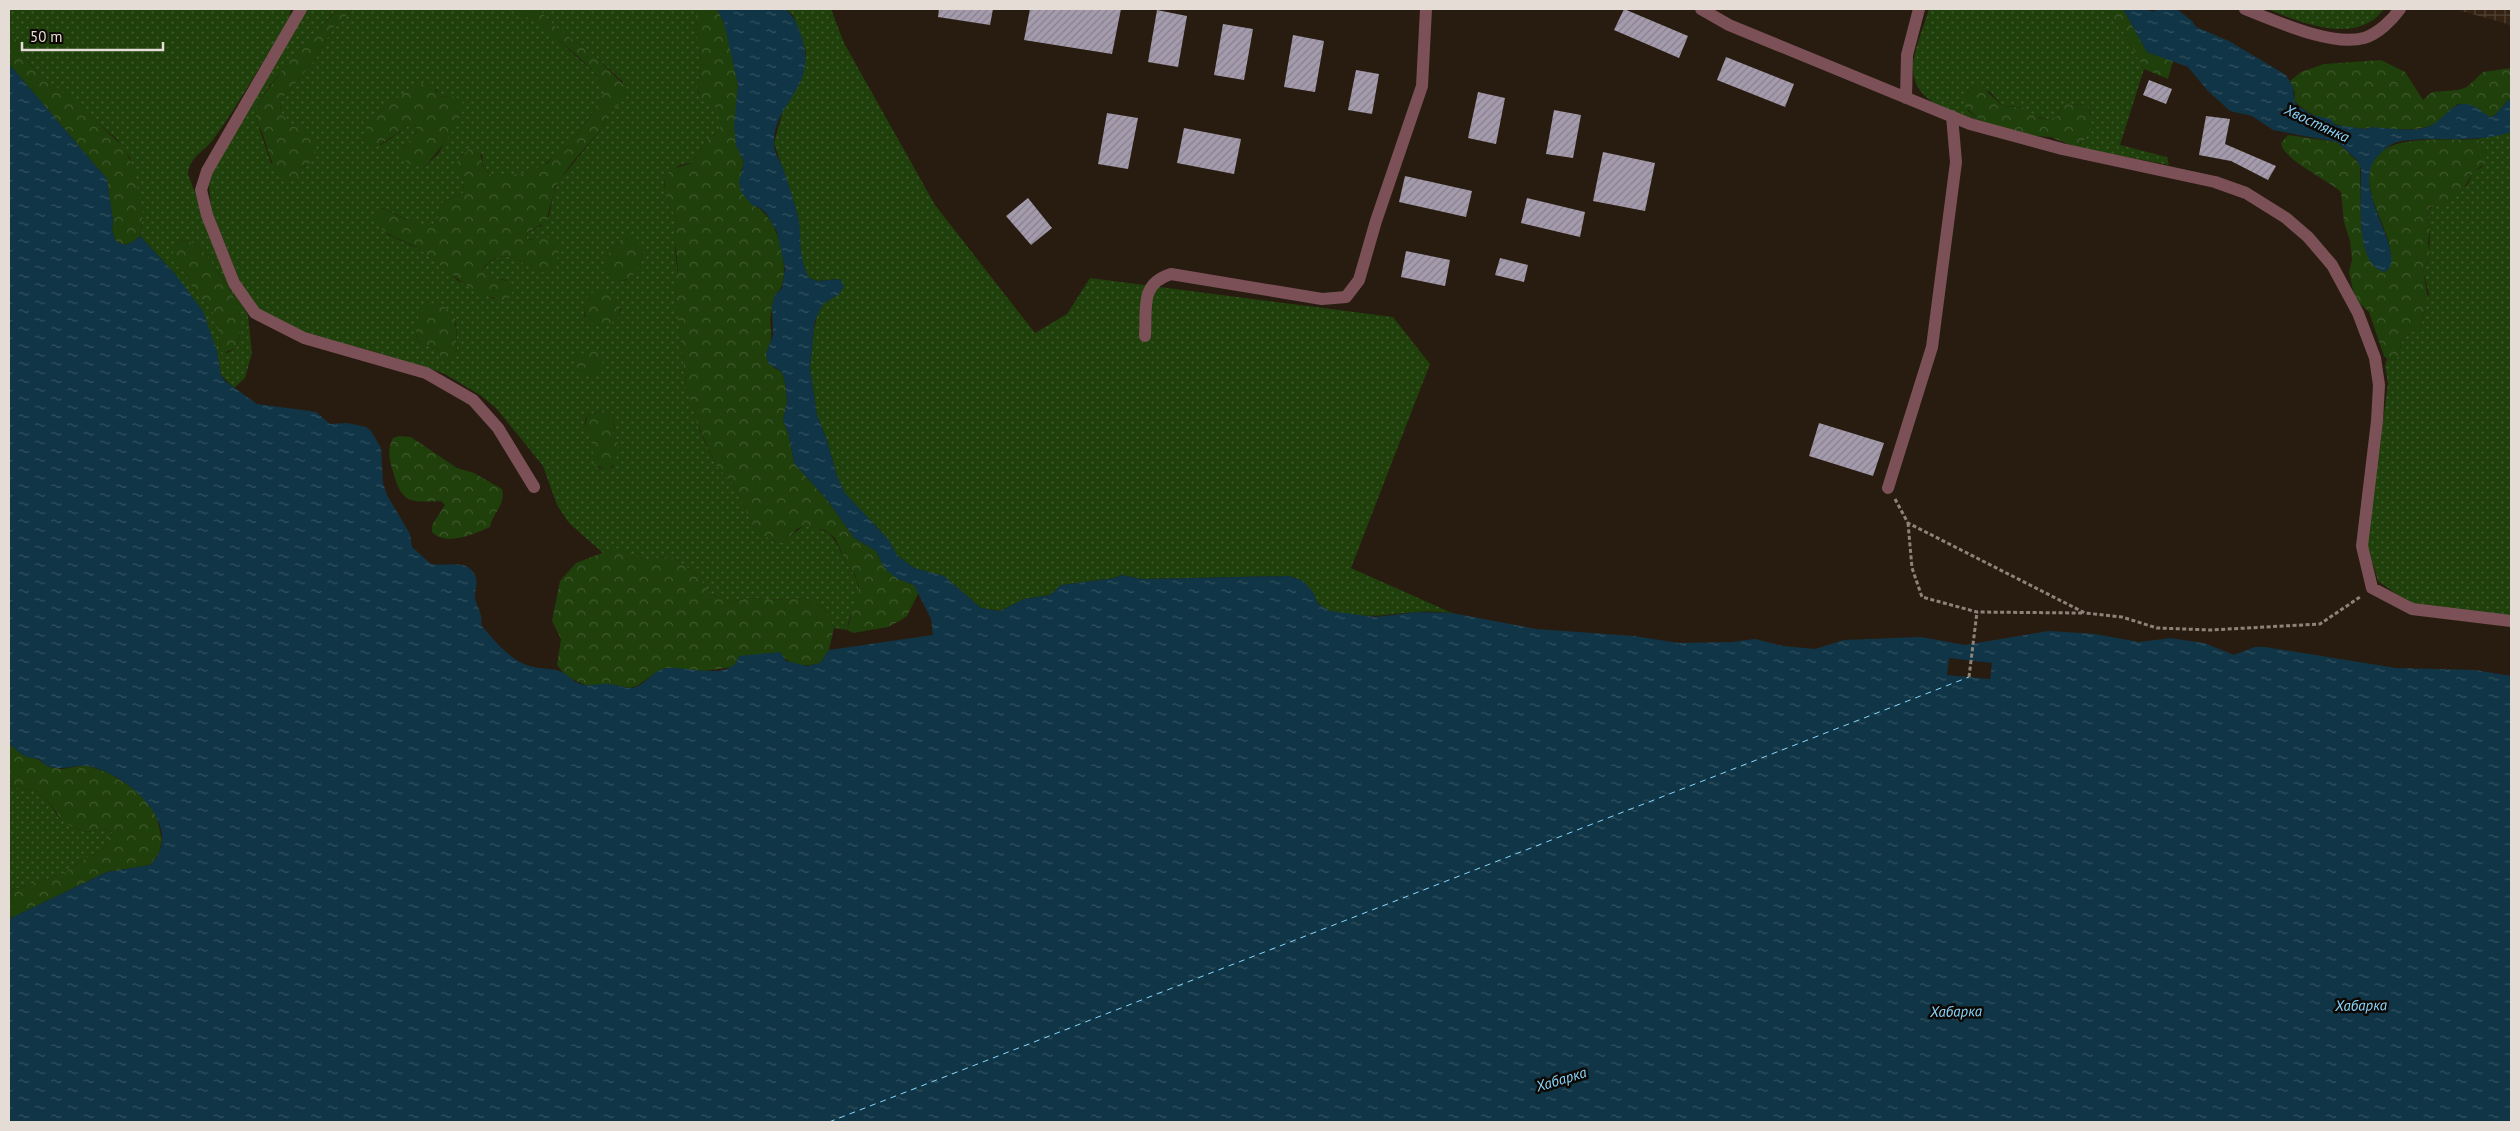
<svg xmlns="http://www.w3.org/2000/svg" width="2520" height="1131" font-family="'PT Sans',sans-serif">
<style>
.industrial{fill:url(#industrial-grid)}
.grass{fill:url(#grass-dots);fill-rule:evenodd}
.forest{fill:url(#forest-crowns)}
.water{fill:url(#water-ripples)}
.pier{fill:#281c11}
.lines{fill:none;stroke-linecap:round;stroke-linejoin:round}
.ferry{stroke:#89d7fe;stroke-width:1;stroke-dasharray:6 5;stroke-linecap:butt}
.building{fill:url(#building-hatch)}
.path{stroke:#8d837a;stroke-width:3;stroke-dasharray:4 2.5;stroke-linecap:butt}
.minor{stroke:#7b5157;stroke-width:12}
.labels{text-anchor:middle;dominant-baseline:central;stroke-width:5;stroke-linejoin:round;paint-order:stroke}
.water-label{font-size:15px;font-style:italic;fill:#89d7fe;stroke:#0d0804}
</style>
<defs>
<pattern id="industrial-grid" width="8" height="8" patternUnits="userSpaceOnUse" patternTransform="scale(1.25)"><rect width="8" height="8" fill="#342313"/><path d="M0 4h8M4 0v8" fill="none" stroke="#514234"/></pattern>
<pattern id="grass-dots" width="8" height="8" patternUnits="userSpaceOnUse" patternTransform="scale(1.25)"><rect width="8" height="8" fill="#1f3f0b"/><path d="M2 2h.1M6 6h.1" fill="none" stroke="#3f5a2e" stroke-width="1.8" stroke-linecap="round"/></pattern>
<pattern id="forest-crowns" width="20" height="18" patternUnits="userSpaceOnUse" patternTransform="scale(1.25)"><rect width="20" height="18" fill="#1f3f0b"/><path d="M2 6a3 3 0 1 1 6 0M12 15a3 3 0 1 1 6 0" fill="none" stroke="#3f5a2e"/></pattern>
<pattern id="water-ripples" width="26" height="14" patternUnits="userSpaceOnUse" patternTransform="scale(1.25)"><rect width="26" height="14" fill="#103546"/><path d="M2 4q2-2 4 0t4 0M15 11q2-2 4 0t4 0" fill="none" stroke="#335260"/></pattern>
<pattern id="building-hatch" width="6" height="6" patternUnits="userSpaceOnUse" patternTransform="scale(1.25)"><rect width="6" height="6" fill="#a49bad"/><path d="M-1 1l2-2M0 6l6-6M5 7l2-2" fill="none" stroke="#87808c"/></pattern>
</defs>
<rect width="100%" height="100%" fill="#281c11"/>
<path class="industrial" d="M 2454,9 L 2511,9 L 2511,25 Z"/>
<path class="grass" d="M 9,9 L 291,9 L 289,20 C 263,60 240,103 212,141 C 203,152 189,158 188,174 L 231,288 L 248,315 L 252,353 L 245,378 L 234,388 L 221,375 L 217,351 L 176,275 L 140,236 L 143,215 L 130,158 L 117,139 L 36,71 L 21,54 L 14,35 L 9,30 ZM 182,240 L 191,242 L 199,246 C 215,268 241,297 241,325 C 241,333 238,341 236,348 L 227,353 L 220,350 L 217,319 L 207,304 L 193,289 L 185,272 L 177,266 L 173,252 L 177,244 Z
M 303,9 L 338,9 L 313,34 L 270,85 L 258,105 L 256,118 L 271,163 L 298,174 L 298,168 L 305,166 L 316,156 C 313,121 275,130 281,100 L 315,60 L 333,28 L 353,9 L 517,9 L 550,33 L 593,71 L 604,87 L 604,93 L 589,118 L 573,139 L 543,166 L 517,176 L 492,176 L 484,168 L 482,155 L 473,147 L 463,153 L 455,169 L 464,180 L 463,193 L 442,203 L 437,221 C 434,224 430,226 426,226 C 419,227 392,211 380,208 L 387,234 L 419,249 L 447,269 L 457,280 L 494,299 L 507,280 C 496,279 486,281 482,270 C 500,249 513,255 532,269 L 538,238 L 527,240 L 526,233 L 541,226 L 549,216 L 553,194 L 558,182 L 602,128 L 608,115 L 622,100 L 623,82 L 596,57 L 557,28 L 538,9 L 695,9 L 698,43 L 702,63 L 697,89 L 699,94 L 720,110 L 720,130 L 705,142 L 692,163 L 680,165 L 670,171 L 664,183 L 664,191 L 677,221 L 675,249 L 678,276 L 675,289 L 686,384 L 699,429 L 716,465 L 734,485 L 753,526 L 775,542 L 787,539 L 803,526 C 834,529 833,537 846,562 C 850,570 857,576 858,585 C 860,601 848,615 847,630 L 834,628 L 825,609 L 809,600 L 797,598 L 786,600 L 750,598 L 734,601 L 722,599 L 710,593 L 695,573 L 675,559 L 664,557 L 647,560 L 610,550 L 603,553 L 569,523 L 557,505 L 543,466 L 496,408 L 480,395 L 443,373 L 372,351 L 300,332 L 262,312 L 245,294 L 211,209 L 209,186 L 213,168 ZM 423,83 L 437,90 L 437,97 L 450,96 L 462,112 L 438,154 L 425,166 L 404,146 L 413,139 L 418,127 L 412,123 L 381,145 L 364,140 C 369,113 401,96 423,83 ZM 618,242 L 643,252 L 640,265 L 626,280 L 620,281 L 607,256 ZM 600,292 L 605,292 L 621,309 L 617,319 L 585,317 C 581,305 589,295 600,292 ZM 419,316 L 456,322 L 457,349 L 448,365 L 440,355 L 438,349 L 417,341 L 416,335 ZM 602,410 L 614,415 L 613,435 L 617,441 L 613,467 L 608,469 L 598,468 C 592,458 594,453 593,443 C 591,433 581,428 587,416 Z
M 785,9 L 831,9 L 844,43 L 935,205 L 1035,333 L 1067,314 L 1090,278 L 1393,317 L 1430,364 L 1351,568 L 1452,613 C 1441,612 1429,611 1418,612 C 1386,614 1362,620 1331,611 C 1310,606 1316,582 1289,576 L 1143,579 L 1121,575 L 1115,578 L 1061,585 L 1050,595 L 1024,599 L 1000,611 L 981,608 L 944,576 L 914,568 L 898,556 L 880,530 L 844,493 L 837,476 L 827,440 L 817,415 L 810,367 L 814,329 L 818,311 L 823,304 L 838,294 L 839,279 L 818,281 L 809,278 L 801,261 L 798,215 L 774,143 L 784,107 L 804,71 L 806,52 L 793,15 Z
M 1929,9 L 2104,9 L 2125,34 L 2144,69 L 2120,145 L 2167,157 L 2169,165 L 2075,147 L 2082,143 L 2091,113 L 2086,105 L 2064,104 L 2057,116 L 2049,120 L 2035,116 L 2020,107 L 2003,106 L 1990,92 L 1973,86 L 1965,97 L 1968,111 L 1981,121 C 1954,112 1913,104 1913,68 C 1912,55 1925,23 1929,9 Z
M 2268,9 L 2384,9 C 2357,46 2301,23 2268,9 Z
M 2511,132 L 2511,617 L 2413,606 L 2378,581 L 2367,544 L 2388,383 L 2385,366 L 2387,359 L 2394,360 L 2397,358 L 2403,338 L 2421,326 L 2429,294 L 2423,271 L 2429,258 L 2430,230 L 2427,211 L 2433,206 L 2445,202 L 2467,185 L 2474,171 L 2482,167 L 2486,160 L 2486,152 L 2477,139 Z
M 9,786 L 36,791 L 51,805 L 58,817 L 77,829 L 87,832 L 103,829 L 113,832 L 102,850 L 79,862 L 63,874 L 9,891 Z"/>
<path class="forest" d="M 338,9 L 353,9 L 333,28 L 315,60 L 281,100 C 276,123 299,123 311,137 C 315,142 315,150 316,156 L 312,162 L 299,168 L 297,181 L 284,179 C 269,163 270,154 263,135 C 261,128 255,121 256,113 C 257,98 301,47 314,33 C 321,25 331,18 338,9 Z
M 517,9 L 538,9 L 557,28 L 596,57 L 626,87 L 623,100 L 608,115 L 602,128 L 571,164 L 555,187 L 546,222 L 526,233 L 527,240 C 533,240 540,236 546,237 C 563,239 561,257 552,267 C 533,289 515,232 482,269 C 487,286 507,273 515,288 L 508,300 C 472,298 447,268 419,249 C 404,239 383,237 375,219 L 379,208 C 393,211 426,233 436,222 C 439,218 439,209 442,203 L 463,193 L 464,180 L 454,169 C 459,158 462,153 473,147 L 479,150 L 484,168 L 492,176 L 522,174 L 548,163 L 563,144 L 573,139 L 589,118 L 604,93 C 605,68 536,26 517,9 Z
M 695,9 L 717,9 C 730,33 738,67 738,95 C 738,126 730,130 744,163 L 741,171 L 752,205 C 777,213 789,263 782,285 C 781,289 778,291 776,294 C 773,299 772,307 771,313 C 768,330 776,333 766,354 L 774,368 L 782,372 L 785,382 L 787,401 L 783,420 L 789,436 L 794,463 L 828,501 L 854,538 L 876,551 L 884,567 L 906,582 L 914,585 L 919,592 L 907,616 L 901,620 L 888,627 L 853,633 L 847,630 L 859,586 L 855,575 L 847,564 L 835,538 L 825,530 L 803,526 L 797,529 L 782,545 L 763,535 L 753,526 L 734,485 L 716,465 L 697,423 L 686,384 L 677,310 L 675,289 L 678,270 L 675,242 L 677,221 L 664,191 C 666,164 674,170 692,163 L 705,142 L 720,130 L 720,110 L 703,100 L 697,89 L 702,63 L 698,43 Z
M 2104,9 L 2123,9 L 2147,52 L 2173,61 L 2168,79 L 2144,69 L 2125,34 Z
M 9,30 L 14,35 L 21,54 L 36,71 L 73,100 L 124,147 L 133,167 L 143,215 L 140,236 L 133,242 L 124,245 L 116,241 L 112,231 L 113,221 L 107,179 L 9,64 Z
M 2381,60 L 2405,72 L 2423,100 L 2432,92 L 2458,90 L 2467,87 L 2483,72 L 2511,68 L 2511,97 L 2495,115 L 2489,117 C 2445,89 2463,112 2430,126 C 2413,132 2389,129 2371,127 C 2354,135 2304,115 2294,100 L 2295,93 L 2290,81 L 2301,72 L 2324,64 Z
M 429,82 L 434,85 L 438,97 L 450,96 L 462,99 C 467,120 437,152 425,166 L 411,165 L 400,157 C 401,144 415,141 418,127 L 412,123 L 375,148 L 369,145 L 364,140 C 365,134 366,126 371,121 C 383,109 412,83 429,82 Z
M 1973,86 L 1982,87 L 2003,106 L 2024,108 L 2039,118 L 2049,120 L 2057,116 L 2064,104 L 2086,105 C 2097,121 2091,138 2075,147 L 2051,137 L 2033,136 L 1981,121 L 1965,107 L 1965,97 Z
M 2288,135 L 2337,142 L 2360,164 L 2361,228 L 2368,256 L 2391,255 C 2389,233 2376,214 2371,193 C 2356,127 2437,142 2477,139 C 2484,147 2489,153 2485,164 L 2474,171 L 2462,191 L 2441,205 L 2430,207 L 2427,211 L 2430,230 L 2428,242 L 2430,255 L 2423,271 L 2428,298 L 2421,326 L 2403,338 L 2397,358 L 2394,360 L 2387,359 L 2384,356 L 2369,312 L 2358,302 L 2353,290 L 2349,272 L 2352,260 L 2350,241 L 2344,222 L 2341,192 C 2328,180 2283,160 2281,143 Z
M 627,235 L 638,240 C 648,255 638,279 620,281 L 604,268 C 604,255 617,243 627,235 Z
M 182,240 L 191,242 L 199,246 C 213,265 240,298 241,321 C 242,331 238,339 236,348 L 223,353 L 220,350 L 217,319 L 207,304 L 193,289 L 185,272 L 177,266 L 173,256 L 173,248 Z
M584 308a18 18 0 1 1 36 0a18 18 0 1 1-36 0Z
M 430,303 L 441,304 L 455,316 L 457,349 L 448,365 L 442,361 L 438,349 L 417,341 C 414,327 418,312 430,303 Z
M 590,349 L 601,353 L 603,361 L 600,370 C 593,377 578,376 574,365 L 576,357 Z
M 603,410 L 614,415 L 613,434 L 619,445 L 615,463 L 608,470 L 594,465 L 592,441 L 585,429 L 587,416 Z
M 399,436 L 411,437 L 457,468 L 474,473 L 502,489 C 506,505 493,512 490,527 C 474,534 446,547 432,532 L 432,525 L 445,505 L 441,501 C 414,502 402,505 394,475 C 390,461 386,453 393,438 Z
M 620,548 L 641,559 L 670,557 L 675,559 L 695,573 L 710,593 L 717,597 L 734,601 L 750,598 L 786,600 L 797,598 L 809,600 L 825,609 L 834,628 L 829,650 L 820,663 C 807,667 792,666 782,656 L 746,655 L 732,667 L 705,671 L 667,668 L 660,670 L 637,686 L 630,688 L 615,685 L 585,685 L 566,676 L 557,665 L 561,639 L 552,621 L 560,581 L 576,563 L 610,550 Z
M 9,743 L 23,755 L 37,759 L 49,767 L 62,769 L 84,765 L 107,772 L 125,783 L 140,794 L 156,814 L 162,840 L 159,853 L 150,865 L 107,872 L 9,919 L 9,891 L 63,874 L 79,862 L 102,850 L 113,832 L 103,829 L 87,832 L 77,829 L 63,822 L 51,805 L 36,791 L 9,786 Z"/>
<path class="water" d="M 717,9 L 785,9 C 795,17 798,26 802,38 C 818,90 773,101 774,144 C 774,153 780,160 783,168 C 788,183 793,197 797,212 C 803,236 797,255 809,278 L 818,281 L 840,279 L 844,287 L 838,295 L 823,304 L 815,320 L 810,367 L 817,415 L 827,440 L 837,476 L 845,493 L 888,539 L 898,556 L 914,568 L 944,576 L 981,608 L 1000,611 L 1024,599 L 1050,595 L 1061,585 L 1115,578 L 1121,575 L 1143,579 L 1289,576 L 1303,581 L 1313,592 L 1318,604 L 1330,611 L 1375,617 L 1418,612 L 1452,613 L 1536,629 L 1634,636 L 1679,643 L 1732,642 L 1755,639 L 1783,646 L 1815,649 L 1844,640 L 1921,637 L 1965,645 L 2049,631 L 2095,634 L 2139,642 L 2171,638 L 2183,640 L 2204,643 L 2234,655 L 2255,647 L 2265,647 L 2396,668 L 2475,670 L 2511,676 L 2511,1122 L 9,1122 L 9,919 L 107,872 L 150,865 C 188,828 128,775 92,767 C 78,763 65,771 50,767 C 45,766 42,761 38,759 C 35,758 30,758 27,757 C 20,754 14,748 9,743 L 9,64 L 107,179 L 113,221 L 112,231 L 116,241 L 124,245 L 133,242 L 140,236 L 176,275 L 203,311 L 217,351 L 221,375 L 225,381 L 257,404 L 310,411 L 316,412 L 330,424 L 347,423 L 366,427 L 371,431 L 381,448 L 383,483 L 387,495 L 410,534 L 412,547 L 431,564 C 446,567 470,557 476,578 C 478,585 474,591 475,598 C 477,608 483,613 481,625 C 496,642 510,661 533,667 C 541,669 551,668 559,671 C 566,673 572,680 578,683 C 588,688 598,683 608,684 C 616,684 623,688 631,688 C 645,687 652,670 667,668 C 685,666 733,682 739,656 L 780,652 L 786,661 L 807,666 L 820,663 L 829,650 L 933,635 L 931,619 L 914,585 L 898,579 L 890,573 L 884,567 L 876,551 L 854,538 L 828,501 L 794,463 L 789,436 L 783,420 L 787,401 L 785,382 L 782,372 L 768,363 L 766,354 L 773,335 L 772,306 L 775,295 L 782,288 L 785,269 L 777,232 L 766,213 L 760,208 L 752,205 L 741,192 L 739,182 L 744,162 L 736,145 L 734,126 L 738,85 L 724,23 Z
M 2123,9 L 2145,9 L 2154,12 L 2156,9 L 2178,10 L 2192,21 L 2196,27 L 2229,41 L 2286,75 L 2293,87 L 2294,100 L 2297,105 L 2312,115 L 2331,119 L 2335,125 L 2366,129 L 2371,127 C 2389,128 2413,133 2430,126 C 2446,119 2453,97 2473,106 C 2479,108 2484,114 2490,117 L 2495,115 L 2511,97 L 2511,132 C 2475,144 2438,136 2401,141 C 2392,143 2385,148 2379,155 C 2345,187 2412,254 2385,272 C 2353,266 2362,193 2361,169 L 2357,160 L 2337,142 L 2273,130 L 2252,116 L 2230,111 L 2208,91 L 2188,67 L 2147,52 Z"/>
<path class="pier" d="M 1949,658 L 1992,663 L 1990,679 L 1947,675 Z"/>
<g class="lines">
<path class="ferry" d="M 829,1122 L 1969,677"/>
</g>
<path class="building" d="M 939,9 L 993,9 L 990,25 L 938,17 Z
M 1030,9 L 1121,9 L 1112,54 L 1024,40 Z
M 1624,9 L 1688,36 L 1679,58 L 1614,30 Z
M 1157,10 L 1187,16 L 1178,67 L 1148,62 Z
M 1223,24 L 1253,29 L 1244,80 L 1214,75 Z
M 1293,35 L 1324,41 L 1315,92 L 1284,87 Z
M 1726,57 L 1794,84 L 1785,107 L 1717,80 Z
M 1356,70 L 1379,74 L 1372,114 L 1348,110 Z
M 2149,80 L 2172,89 L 2166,104 L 2143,95 Z
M 1478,92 L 1505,98 L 1496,144 L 1468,138 Z
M 1554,110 L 1581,115 L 1573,158 L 1546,154 Z
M 1107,113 L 1138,118 L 1128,169 L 1098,164 Z
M 2206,116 L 2230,119 L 2225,144 L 2276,166 L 2268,180 L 2231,161 L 2199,155 Z
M 1184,128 L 1241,139 L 1234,174 L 1177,163 Z
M 1603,152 L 1655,163 L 1645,211 L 1593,201 Z
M 1405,176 L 1472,191 L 1466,217 L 1399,202 Z
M 1028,198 L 1052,228 L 1031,245 L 1006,216 Z
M 1527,198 L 1585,212 L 1580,237 L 1521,223 Z
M 1406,251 L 1450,260 L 1445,286 L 1401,277 Z
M 1500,258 L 1528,265 L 1524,282 L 1495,275 Z
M 1819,423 L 1884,443 L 1873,476 L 1809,456 Z"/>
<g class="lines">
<path class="path" d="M 1895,499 L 1908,523 L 2085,613 L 2122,617 L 2157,628 L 2211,630 L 2320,624 L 2360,597
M 1908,523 L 1912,568 L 1922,597 L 1977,612 L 2082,613
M 1969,677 L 1977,612"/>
<path class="minor" d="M 301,9 L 207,171 L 201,190 L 207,215 L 234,283 L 255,313 L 304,338 L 426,373 L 473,400 L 498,428 L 534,487
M 1701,9 L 1729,25 L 1970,124 L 2062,149 L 2215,182 L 2246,193 L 2286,218 L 2308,237 L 2332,265 L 2358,313 L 2375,358 L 2379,385 L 2377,421 L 2362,546 L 2372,588 L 2412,609 L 2511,621
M 2245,9 C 2276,21 2332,47 2364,38 C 2378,34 2392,20 2400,9
M 1906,98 L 1907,55 L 1919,9
M 1145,336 C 1147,309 1139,284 1171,274 L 1322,299 L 1346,297 L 1359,280 L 1376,221 L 1422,86 L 1426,9
M 1888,488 L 1932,347 L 1956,162 L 1952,116"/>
</g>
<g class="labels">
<g class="water-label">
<text transform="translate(2317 123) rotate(25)">Хвостянка</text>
<text transform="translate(2361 1005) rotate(-1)">Хабарка</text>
<text transform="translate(1956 1011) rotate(-1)">Хабарка</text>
<text transform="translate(1561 1079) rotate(-17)">Хабарка</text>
</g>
</g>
<rect width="2520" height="1131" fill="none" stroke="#e4dcd5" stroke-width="20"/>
<path d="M22 42v8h141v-8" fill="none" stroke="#e4dcd5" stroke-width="2.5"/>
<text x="30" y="42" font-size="15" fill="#e4dcd5" stroke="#0d0804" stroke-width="4" paint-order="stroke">50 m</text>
</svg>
